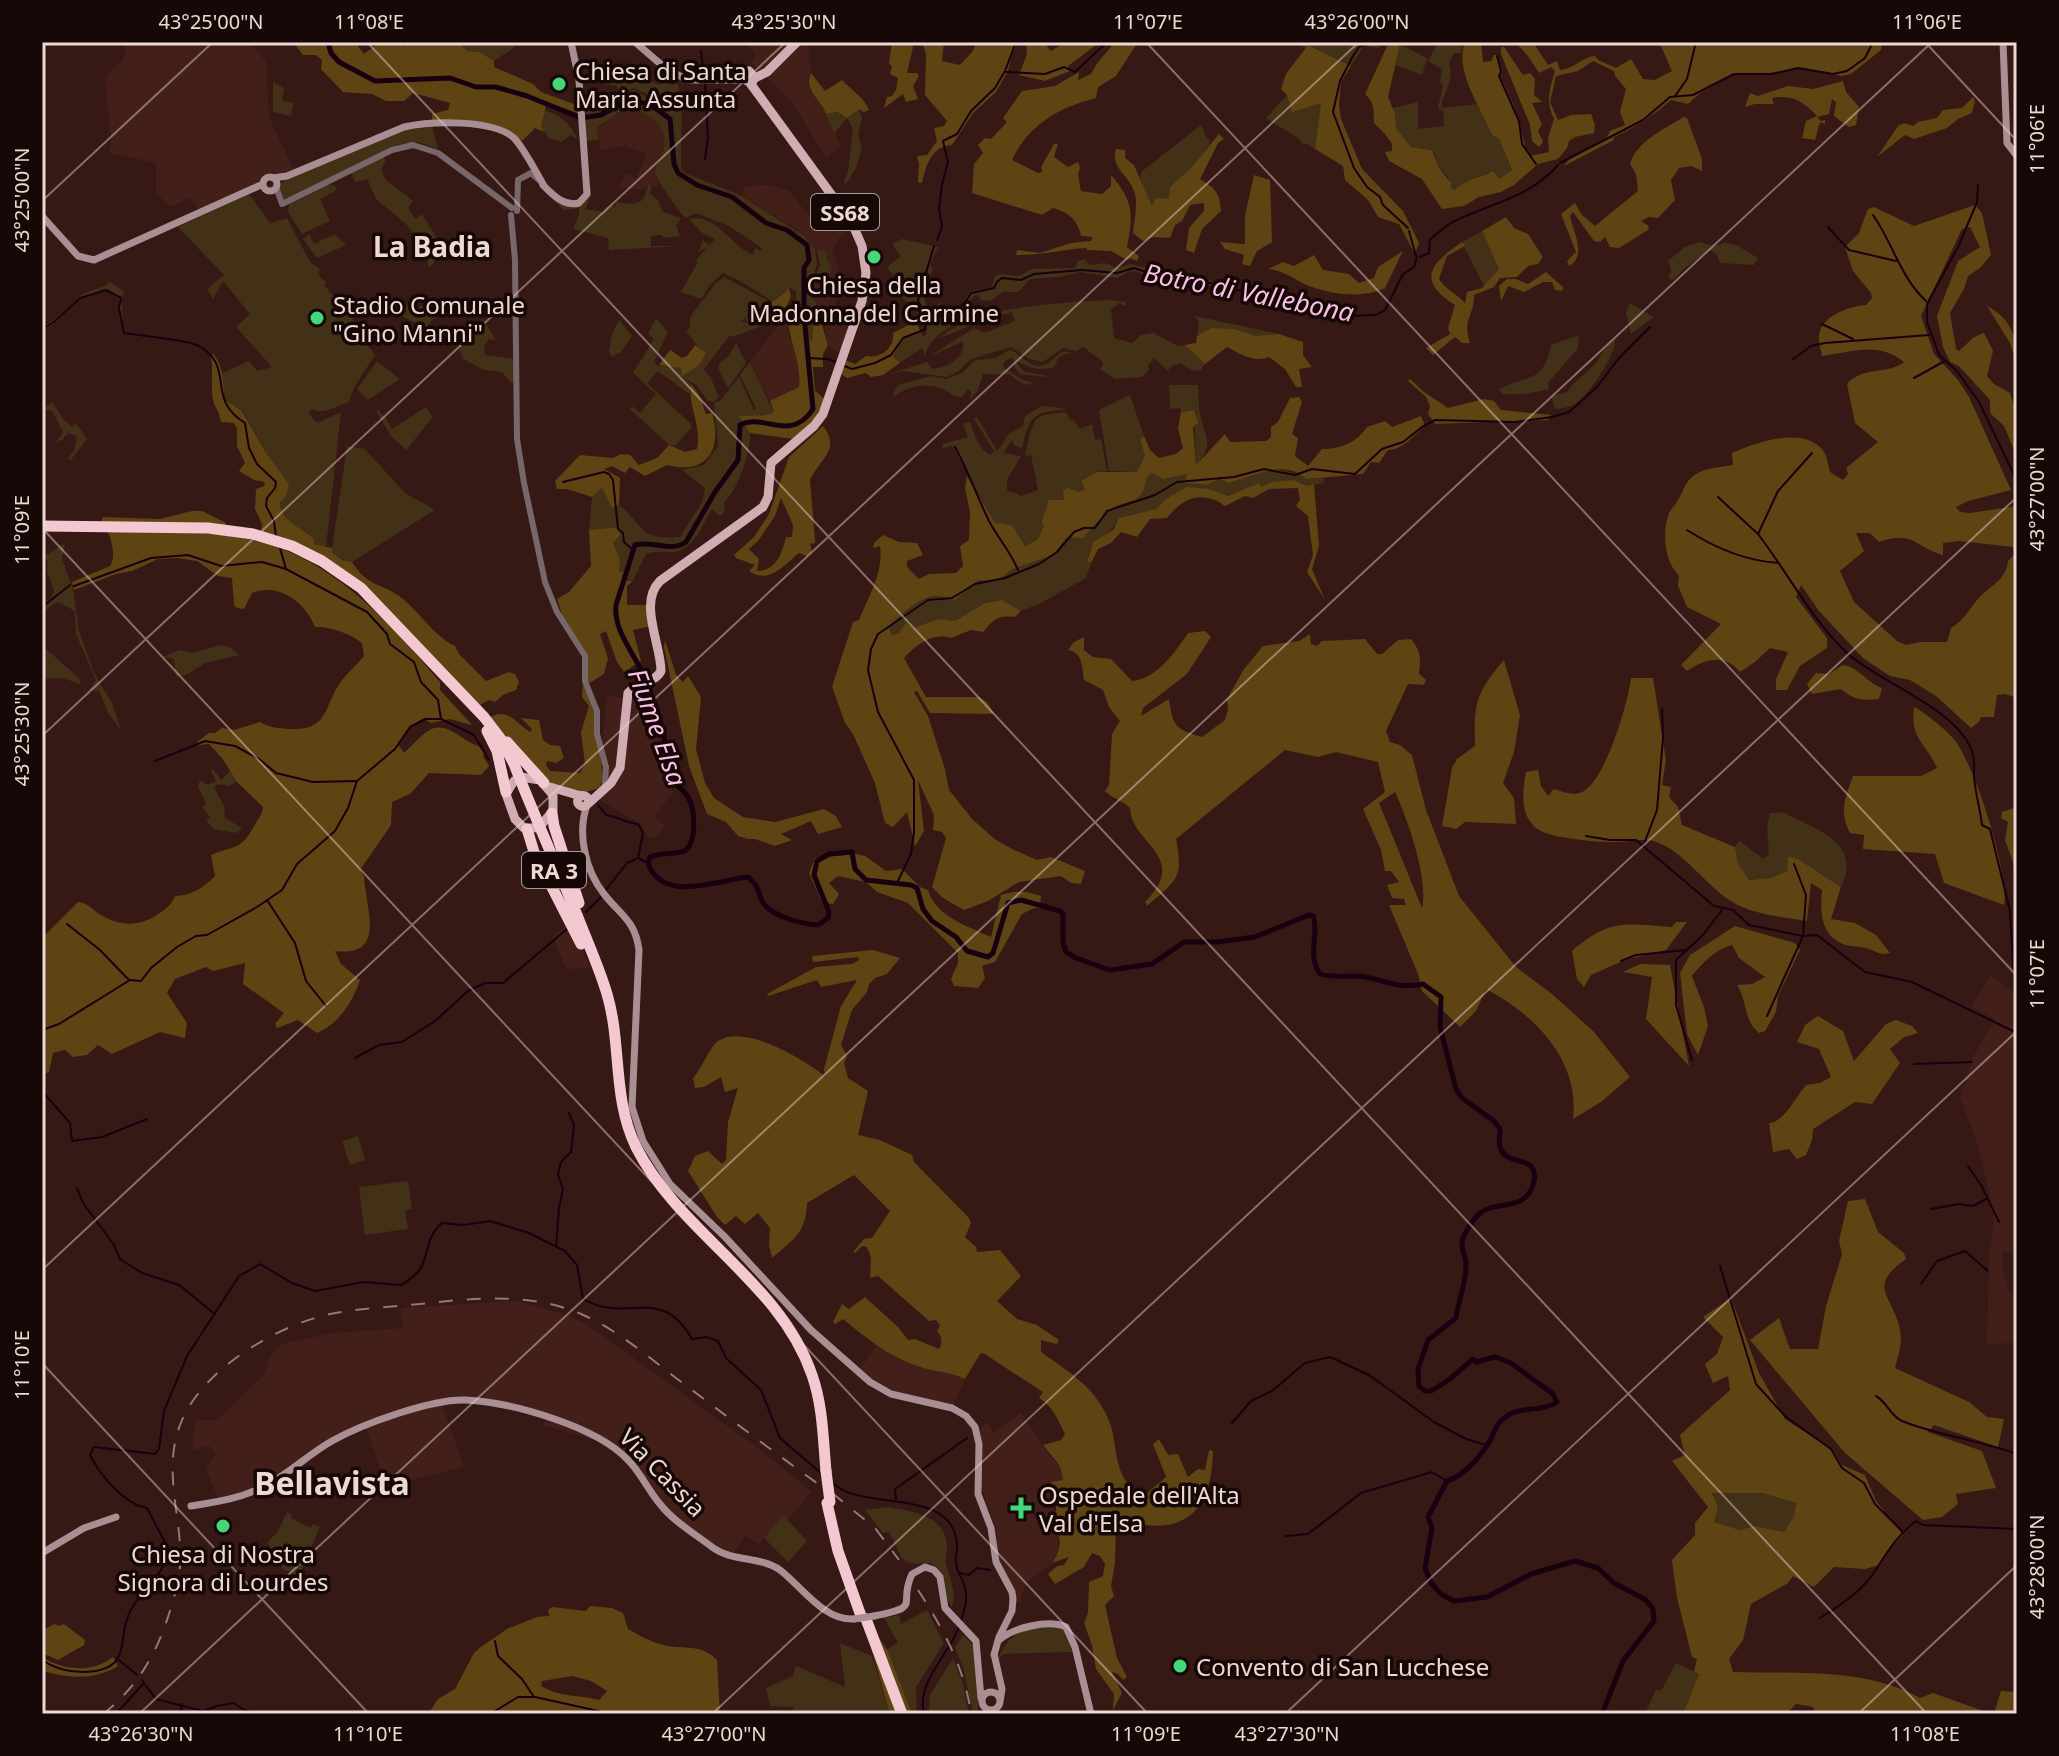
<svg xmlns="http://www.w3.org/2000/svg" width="2059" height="1756" font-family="'Noto Sans',sans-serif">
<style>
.built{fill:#431f19}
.green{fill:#423116;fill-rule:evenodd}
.forest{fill:#5e4413;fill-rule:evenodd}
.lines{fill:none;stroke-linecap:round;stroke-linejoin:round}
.stream{stroke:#190010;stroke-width:2}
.river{stroke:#190010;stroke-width:5}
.tertiary{stroke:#78676a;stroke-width:6}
.secondary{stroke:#a98e93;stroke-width:7}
.primary{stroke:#d0adb3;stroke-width:9}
.motorway{stroke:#f3c8d0;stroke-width:11}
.rail{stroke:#927975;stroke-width:2;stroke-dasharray:14 14;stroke-linecap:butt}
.secondary-bridge{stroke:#a98e93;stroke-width:7}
.motorway-bridge{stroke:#f3c8d0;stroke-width:11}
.ticks{fill:none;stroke:#edd8d4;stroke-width:2;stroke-opacity:0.45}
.poi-dot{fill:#44d77a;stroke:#150806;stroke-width:3}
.labels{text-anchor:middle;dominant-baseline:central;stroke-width:7;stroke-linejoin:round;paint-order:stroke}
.shield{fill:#150806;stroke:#ac9a96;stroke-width:2}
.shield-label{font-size:22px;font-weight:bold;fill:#edd8d4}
.poi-label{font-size:24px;fill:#edd8d4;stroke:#150806;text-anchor:start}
.street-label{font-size:24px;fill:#edd8d4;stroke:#150806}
.water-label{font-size:26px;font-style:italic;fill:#fabfe4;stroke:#150806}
.quarter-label{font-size:28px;font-weight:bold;fill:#edd8d4;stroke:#150806}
.district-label{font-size:32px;font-weight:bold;fill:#edd8d4;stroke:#150806}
.neatline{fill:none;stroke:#edd8d4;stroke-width:3}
.ticks-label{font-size:20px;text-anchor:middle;fill:#edd8d4}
</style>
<rect width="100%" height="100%" fill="#361814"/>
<path class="built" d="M 127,42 L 248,42 L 253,45 L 266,62 L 269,117 L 294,170 L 275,176 L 270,175 L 260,183 L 201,212 L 190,198 L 170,207 L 156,193 L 156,163 L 110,153 L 111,136 L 105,86 L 108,74 L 123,60 Z
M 752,42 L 808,42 L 811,73 L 807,80 L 811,93 L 819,99 L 841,146 L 826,157 L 793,104 L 751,62 L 756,54 L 749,47 Z
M 628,106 L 654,118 L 662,126 L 665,135 L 664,149 L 655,171 L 659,182 L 656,187 L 648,184 L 645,190 L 618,187 L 626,173 L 636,178 L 647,154 L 629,148 L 627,145 L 601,150 L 597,129 Z
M 770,185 L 790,191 L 809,216 L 817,208 L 829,212 L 845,234 L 838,239 L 833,250 L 842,280 L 835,304 L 843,309 L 843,318 L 857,321 L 845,357 L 828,345 L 819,308 L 810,297 L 813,283 L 829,280 L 824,250 L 817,251 L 796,229 L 743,196 L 744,186 Z
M 781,322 L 788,323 L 789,337 L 796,349 L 801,370 L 800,387 L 770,401 L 750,362 Z
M 607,695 L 643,701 L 658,736 L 665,774 L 673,792 L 655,816 L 665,826 L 655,837 L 647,837 L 642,825 L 597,798 L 596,791 L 600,787 L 601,754 Z
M 568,925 L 575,934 L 590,968 L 566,969 L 553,937 Z
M 1990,975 L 2017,995 L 2017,1253 L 2002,1252 L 2002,1268 L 2009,1292 L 2017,1293 L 2017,1343 L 1987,1344 L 1989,1256 L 1994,1224 L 1991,1199 L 1978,1147 L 1960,1097 L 1973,1057 L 1995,1019 L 1971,1007 Z
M 516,1301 L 567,1315 L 586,1324 L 754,1445 L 812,1492 L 788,1519 L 783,1516 L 759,1544 L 745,1536 L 729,1560 L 708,1549 L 662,1511 L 626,1460 L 600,1441 L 542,1425 L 550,1416 L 525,1406 L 474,1397 L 441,1402 L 464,1466 L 459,1468 L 390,1486 L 383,1478 L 365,1424 L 248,1491 L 219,1500 L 205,1468 L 216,1454 L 209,1446 L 192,1450 L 195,1420 L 217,1420 L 265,1374 L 269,1357 L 281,1344 L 333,1333 L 402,1328 L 401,1308 Z
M 876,1346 L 920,1368 L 955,1374 L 965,1379 L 953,1406 L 892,1391 L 872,1380 L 860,1369 Z
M 1021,1412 L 1048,1454 L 1060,1466 L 1063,1481 L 1051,1483 L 1051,1499 L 1059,1539 L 1057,1555 L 1049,1566 L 1027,1582 L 1019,1604 L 999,1561 L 996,1529 L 982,1489 L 983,1447 L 980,1431 L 986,1421 L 994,1433 Z"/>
<path class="green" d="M 451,42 L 511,42 L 515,47 L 494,61 L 480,52 L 467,51 L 459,43 Z
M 1292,42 L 1382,42 L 1379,48 L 1364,46 L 1351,66 L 1309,45 L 1306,48 Z
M 1438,42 L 1463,42 L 1461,53 L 1454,53 L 1449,64 C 1455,81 1443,92 1441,108 L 1479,104 L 1492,135 L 1499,139 L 1512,171 L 1499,179 L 1492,171 C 1479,178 1466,178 1455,191 L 1451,189 L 1448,177 L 1439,168 L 1433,150 L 1411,147 L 1396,128 L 1392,108 L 1418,102 L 1418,129 L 1444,126 L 1443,111 L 1438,108 L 1443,86 L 1440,82 L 1442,69 L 1428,61 Z
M 1400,44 L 1427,58 L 1422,75 L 1395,65 Z
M 633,78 L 648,80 L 659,85 L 663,81 L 673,85 L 677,82 L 682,98 L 681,168 L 685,173 L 742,196 L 803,235 L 815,249 L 817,264 L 813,280 L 820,265 L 817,251 L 824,250 L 831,270 L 829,281 L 813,283 L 811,297 L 815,302 L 812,341 L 806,340 L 807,318 L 788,316 L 796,298 L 796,291 L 790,288 L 772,301 L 742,282 L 723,273 L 710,285 L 701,299 L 681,292 L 698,262 L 696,260 L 707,248 L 699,251 L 703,240 L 709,245 L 715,239 L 702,233 L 689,219 C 716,213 730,245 753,255 L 755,248 L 760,251 L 762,248 L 729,226 L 696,213 L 685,218 C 678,209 656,181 655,171 C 655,167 661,158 662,154 C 672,124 651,116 628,106 L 597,128 L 599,140 L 585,141 L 586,110 C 603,114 618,97 633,89 L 661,106 L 667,105 L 666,102 L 633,88 L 620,94 L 617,86 L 599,83 L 618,83 Z
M 273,82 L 284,88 L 282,101 L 294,103 L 291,116 L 273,112 Z
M 1287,95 L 1322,102 L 1315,149 L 1306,143 L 1303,145 L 1299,139 L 1266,118 Z
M 859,109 L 862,119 L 858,134 L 862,149 L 856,168 L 846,184 L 844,182 L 848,171 L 853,129 L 847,118 L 834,134 L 826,114 Z
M 543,110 C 559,114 572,124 577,139 L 571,135 L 561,142 L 549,138 L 541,127 Z
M 1201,125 L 1207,139 L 1210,140 L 1209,145 L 1169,199 L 1152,207 L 1140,178 L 1141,172 Z
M 432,126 L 438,149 L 418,142 L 397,145 L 283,200 L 278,188 L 284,180 L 411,128 Z
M 383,157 L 386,160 L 381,170 L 386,180 L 413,201 L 408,208 L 415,219 L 422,214 L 445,251 L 429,268 L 425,245 L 419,238 L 417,239 L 407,225 L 376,199 L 367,179 L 355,182 L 351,172 Z
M 327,184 L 335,186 L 337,190 L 320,199 L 330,221 L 302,234 L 288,212 L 289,204 Z
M 648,184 L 651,185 L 650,194 L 658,200 L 663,212 L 681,218 L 676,226 L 680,236 L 663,238 L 662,235 L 651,236 L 651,246 L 680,246 L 609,250 L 608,238 L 573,229 L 579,215 L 579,208 L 563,210 L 553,198 L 572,207 L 591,187 L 591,195 L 585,209 L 603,212 L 606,207 L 616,206 L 616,202 C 636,205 645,206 648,184 Z
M 249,194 L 270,223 L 287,218 L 310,262 L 320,269 L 318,274 L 326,283 L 324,285 L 357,324 L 360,324 L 362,331 L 359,334 L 375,355 L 355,386 L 348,403 C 335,405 325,416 312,409 L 308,413 L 317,423 L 341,412 L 326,547 L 313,544 L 314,539 C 304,529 276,519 279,502 C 280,497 286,489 289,484 L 266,453 L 243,411 L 225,400 L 222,373 L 249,361 L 257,371 L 272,367 L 236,327 L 250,314 L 223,281 L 213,299 L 207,289 L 224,275 L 178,227 Z
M 1482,231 L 1499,269 L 1484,286 L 1462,242 Z
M 309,234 L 314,244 L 335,234 L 346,245 L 317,258 L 303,239 Z
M 902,239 L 938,247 L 930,264 L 933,269 C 928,282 919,296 929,308 L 944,302 L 929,312 L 936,316 L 961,305 L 970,291 L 992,287 L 995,276 L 1000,274 L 1019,276 L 1032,269 L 1075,268 L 1078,261 L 1085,259 L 1089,265 L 1105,263 L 1117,268 L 1131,264 L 1162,272 L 1201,277 L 1223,285 L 1223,288 L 1178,281 L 1159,282 L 1138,272 L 1130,271 L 1117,278 L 1080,272 L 1059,277 L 1030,279 L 1018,292 L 1003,292 L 990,301 L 981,300 L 978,295 L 974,296 L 970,301 L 974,317 C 954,324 931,334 925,356 L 922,348 L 900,363 L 893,356 L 902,340 L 920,331 L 923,337 L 926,334 C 927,318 915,312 905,300 C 900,296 897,288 893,282 L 896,279 L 887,267 L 901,256 L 892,244 Z
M 1699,242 L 1713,246 L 1725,243 L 1736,245 L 1758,258 L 1754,265 L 1720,263 L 1716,254 L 1710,250 L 1686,267 L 1673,280 L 1669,278 L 1671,270 L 1668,261 L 1685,247 Z
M 724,277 L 767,300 L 764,306 L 741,321 L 762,326 L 732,337 L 730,335 L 704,369 L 711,378 L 719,398 L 713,402 L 708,401 L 696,385 L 682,377 L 691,384 L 689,394 L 658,371 L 647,383 L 691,424 L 691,428 L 675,446 L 669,445 L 630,409 L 632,406 L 640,413 L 656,394 L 633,373 L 654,339 L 648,334 L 656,318 L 668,332 L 654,362 L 658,366 L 677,366 L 681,368 L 682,375 L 698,347 L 686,331 L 690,326 L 690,317 L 715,284 Z
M 110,282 L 125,292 L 121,297 L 123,320 L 120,321 L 119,299 L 106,290 L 81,298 L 54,324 L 42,331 L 42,327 C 57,320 67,307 79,297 C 88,289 101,290 110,282 Z
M 1108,300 L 1126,302 L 1126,306 L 1119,303 L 1111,310 L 1114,338 L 1132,343 L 1141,335 L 1154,333 L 1178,346 L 1185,345 L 1205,364 L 1200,371 L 1192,370 L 1180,363 L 1170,367 L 1168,371 L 1154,358 L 1148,366 L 1149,370 L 1142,377 L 1115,379 L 1100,369 L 1103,365 L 1102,361 L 1083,347 L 1076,351 L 1063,348 L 1043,362 L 1029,359 L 1011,347 L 971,359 L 959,371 L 947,377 L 903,371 L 889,374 L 927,362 L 932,369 C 948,367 965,359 963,341 L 927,358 L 974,328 L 972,325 L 940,338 C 975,305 1061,303 1108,300 ZM 1012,312 L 1015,321 L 984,333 L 974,328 L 978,322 Z
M 1630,303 L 1654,317 L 1631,334 L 1626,312 Z
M 406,304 L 416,311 L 421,305 L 437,318 L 433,319 L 426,328 L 398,314 Z
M 1195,316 L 1279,334 C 1270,335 1261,337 1252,336 C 1229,330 1220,324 1197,336 L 1199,322 Z
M 482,318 L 496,340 L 489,339 L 484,346 L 485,355 L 515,359 L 515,381 L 511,383 L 502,372 L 484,370 L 463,359 L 459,347 L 474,326 L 481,323 Z
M 619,320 L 632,336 L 621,352 L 612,357 L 609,352 L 612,334 Z
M 1576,336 L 1579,337 L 1578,348 L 1548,383 L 1549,389 L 1526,394 L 1502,394 L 1499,390 C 1528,373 1543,385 1551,345 Z
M 1615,339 C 1616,356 1588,395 1574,405 C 1568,408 1561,408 1555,409 L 1551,396 L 1567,392 C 1575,380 1586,374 1595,364 C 1603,355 1604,344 1615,339 Z
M 736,343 L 746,363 L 728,388 L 718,369 L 720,362 L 728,357 Z
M 1010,350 C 1022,353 1029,370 1045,365 C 1051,363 1056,356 1061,352 L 1072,352 L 1059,357 L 1054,367 C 1033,373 1030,365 1015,361 L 1024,372 L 1045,375 L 1045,377 L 1020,374 L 1014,366 L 1014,359 L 1010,358 L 1003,363 L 1004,368 L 1022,380 L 1032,382 L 1031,385 L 1021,383 L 1009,374 L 983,374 L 978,390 L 970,400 L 971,392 L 968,389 L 962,397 C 954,397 952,394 945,390 C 928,382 909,385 895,396 L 893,394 L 898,385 L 932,376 L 946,379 L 962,373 L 975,360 L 995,358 Z
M 377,361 L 400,379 L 368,400 L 357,389 Z
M 750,362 L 774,413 C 764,418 751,414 740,416 C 743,421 749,429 750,434 C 751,452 738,490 724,502 L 725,511 L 720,516 L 712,509 C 703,524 693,552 672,552 C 662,552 656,551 646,554 L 632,582 L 619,572 L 620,559 L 613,543 L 618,527 L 589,530 L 592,497 L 602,486 L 612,507 L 619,505 C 646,527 638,540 680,537 L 703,500 L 705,488 L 682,470 L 704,465 L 718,446 L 714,403 L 720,401 L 739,377 L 754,410 L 756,409 L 740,375 Z
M 1169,385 L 1198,385 C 1199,396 1198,408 1201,418 C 1207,442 1213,445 1196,466 L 1194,410 L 1181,412 L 1180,408 L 1170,409 Z
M 1130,395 L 1144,436 L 1140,439 L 1145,456 L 1137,472 L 1109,471 L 1099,410 Z
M 52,402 L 64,420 L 73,427 L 75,422 L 87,439 L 70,461 L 68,458 L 74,451 L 77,436 L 68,433 L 62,440 L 56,442 L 63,432 L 52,411 L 43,410 Z
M 1042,406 L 1069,409 C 1034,412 1030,414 1022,448 L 1014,445 L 1012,440 L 1003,453 L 1021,456 L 1007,480 L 1007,490 L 1021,496 L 1038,490 L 1031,455 L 1025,456 L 1030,432 L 1036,419 L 1043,415 L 1066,412 L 1070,420 L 1074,420 L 1080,429 L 1092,424 L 1095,440 L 1101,439 L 1107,471 L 1097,472 L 1081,481 L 1085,490 L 1058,502 L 1038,539 L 1024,546 L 1012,525 L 995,524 L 952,446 L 943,448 L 942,444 L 968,437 L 963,424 L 970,422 C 974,434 979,449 990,455 L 994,451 L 974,419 L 977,417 L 997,451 L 1009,434 L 1023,426 L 1025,416 Z
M 426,407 L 433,417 L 406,450 L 392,437 L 377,413 L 377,409 L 386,418 L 392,429 Z
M 347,446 L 365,449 L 405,493 L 435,510 L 352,562 C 343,560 335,558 332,549 Z
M 1271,468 L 1301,474 L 1307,479 L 1323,478 L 1324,483 L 1308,486 L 1301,482 L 1260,487 L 1259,483 L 1228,496 L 1209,489 L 1188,489 L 1166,499 L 1156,509 L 1119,518 C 1107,543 1092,532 1087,561 L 1091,563 L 1086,578 L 1039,604 L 1021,611 L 1002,600 L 985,603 L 955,621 L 938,619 L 892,635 L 887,627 C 899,616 917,598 934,596 C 940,595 948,599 955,600 L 978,579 L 998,580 L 1013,569 L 1053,555 L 1067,537 L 1088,530 L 1098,524 L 1111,510 L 1134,502 L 1146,478 L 1152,473 L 1188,474 L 1185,483 L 1205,485 L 1220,479 L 1230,483 Z
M 65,543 L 62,559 L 73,589 L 79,631 L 94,673 L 112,703 L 121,730 L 108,713 L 99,691 L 89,690 L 96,680 L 76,634 L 75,611 L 58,602 L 42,612 L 42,604 L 51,598 L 54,590 L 47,571 L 48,561 L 44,557 Z
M 221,645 L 229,647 L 240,655 L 205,663 L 188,674 L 176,677 L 174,659 L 163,657 L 179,650 L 192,653 Z
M 46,649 L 79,678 L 81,685 C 70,680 55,674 42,681 L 42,651 Z
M 213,769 L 221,780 L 230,771 L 237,781 L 229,786 L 218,784 L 214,787 L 224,806 L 225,818 L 242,828 L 236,833 L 214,829 L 206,821 L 210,817 L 202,807 L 206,803 L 198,787 L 200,780 L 208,785 L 216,781 L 211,770 Z
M 1783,812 C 1814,829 1863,841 1841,887 L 1798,859 L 1788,856 L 1787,871 L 1771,878 L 1748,880 L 1738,864 L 1735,847 L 1739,841 L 1764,859 L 1769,853 L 1767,828 L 1770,813 Z
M 358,1136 L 365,1160 L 350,1165 L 342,1141 Z
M 408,1181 L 412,1209 L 405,1211 L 408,1229 L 365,1235 L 359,1187 Z
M 1712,1492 L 1762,1493 L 1796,1503 L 1794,1516 L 1784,1532 L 1754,1526 L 1740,1530 L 1714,1522 L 1718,1507 Z
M 888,1507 C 911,1511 945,1515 947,1545 C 948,1551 945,1557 946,1564 C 950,1578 957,1593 952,1607 C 941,1593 950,1574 931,1563 C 897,1566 904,1559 889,1532 L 883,1533 L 865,1510 Z
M 287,1512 L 292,1514 L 291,1518 L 311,1528 L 313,1524 L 320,1527 L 299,1576 L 283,1569 L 267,1542 L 277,1533 Z
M 783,1515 L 807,1541 L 788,1562 L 764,1538 Z
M 927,1610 L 944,1643 L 916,1687 L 917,1714 L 912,1714 L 887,1649 L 898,1643 L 884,1618 L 899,1615 L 901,1624 Z
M 1050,1626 L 1063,1628 L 1070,1641 L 1072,1652 L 1003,1654 L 997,1660 C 1011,1631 1019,1631 1050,1626 Z
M 963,1635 L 973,1645 L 978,1667 L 978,1714 L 973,1714 L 963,1667 L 955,1648 Z
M 840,1643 L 872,1656 L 890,1714 L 794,1714 L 793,1707 L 770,1706 L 766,1688 L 793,1676 L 796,1666 L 845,1687 Z
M 953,1658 L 963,1684 L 969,1714 L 929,1714 L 930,1695 Z
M 1676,1663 L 1699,1674 L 1683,1714 L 1645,1714 L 1656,1689 L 1661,1691 Z"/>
<path class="forest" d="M 293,42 L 355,42 L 364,54 L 380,42 L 400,42 L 403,47 L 407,42 L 459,43 L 467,51 L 480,52 L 494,61 L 494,67 L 533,84 L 541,92 L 579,106 L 580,114 L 547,102 L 541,126 L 544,132 L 535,128 L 522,141 C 498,117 464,121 432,120 L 432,114 L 448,110 L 450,103 L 413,93 L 404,101 L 386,101 L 372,94 L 343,92 L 321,69 L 322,60 L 316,55 L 303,55 Z
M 892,42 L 910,42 L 913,47 L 907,73 L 917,73 L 919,76 L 913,86 L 918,99 L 906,102 L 903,94 L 884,108 L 887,97 L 892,96 L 896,90 L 898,78 L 890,74 L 892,66 L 889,64 Z
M 922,42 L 944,42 L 942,61 L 960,65 L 972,52 L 977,42 L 1018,42 L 1012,54 L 1008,71 L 996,92 L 973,113 L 952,145 C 931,146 926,166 922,183 L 918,182 L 919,164 L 917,156 L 927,155 L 937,141 L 934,128 L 944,126 L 947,121 L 925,95 L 926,54 Z
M 1026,42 L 1050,42 L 1047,47 L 1051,51 L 1066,42 L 1100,42 L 1068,66 L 1070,71 L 1045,81 L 1019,75 L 1027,54 Z
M 1115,42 L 1138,42 L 1116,76 L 1098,87 L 1096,98 C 1060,107 1029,124 1012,160 L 1038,173 L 1042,172 L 1041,167 L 1054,144 L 1058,144 L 1054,157 L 1068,167 L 1078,162 L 1080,168 L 1078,174 L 1081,191 L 1102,194 L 1111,186 L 1111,176 L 1113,177 C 1134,203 1133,215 1127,247 L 1139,256 L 1137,261 L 1130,258 L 1127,260 L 1111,251 L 1087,250 L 1087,248 C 1063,249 1040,256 1016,255 L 1017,250 L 1040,253 L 1071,243 L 1091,241 L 1093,237 L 1081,236 C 1078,220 1068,212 1053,208 L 1042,215 L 972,193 L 974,164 L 983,153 L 978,145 L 985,138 L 991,139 L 1007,122 L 1003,118 L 1022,91 L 1055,86 L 1079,72 L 1078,80 L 1091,74 L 1096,65 Z
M 1389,42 L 1400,44 L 1388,97 L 1395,114 L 1396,128 L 1411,147 L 1432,150 L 1439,168 L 1451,183 L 1451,189 L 1455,190 C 1466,179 1479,178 1493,171 L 1499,179 L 1512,170 L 1499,139 L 1492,135 C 1481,107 1454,72 1465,42 L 1481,42 L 1483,62 L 1491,61 L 1494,55 L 1497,55 L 1502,71 L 1500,76 C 1507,90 1514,104 1519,119 C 1523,133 1522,144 1530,156 L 1549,152 L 1548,138 L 1554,119 C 1545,101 1550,89 1555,71 L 1551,67 L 1539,73 L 1528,56 L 1515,42 L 1535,42 L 1534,44 L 1548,65 L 1557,61 L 1560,70 C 1574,69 1582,57 1595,56 L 1598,60 L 1616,68 L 1631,59 L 1643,79 L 1655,80 L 1672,71 L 1661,46 L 1656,42 L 1882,42 L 1881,50 L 1851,74 L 1842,76 L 1798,68 L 1771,74 L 1734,74 L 1699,94 L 1688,104 L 1671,100 C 1653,116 1634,128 1614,137 L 1614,140 L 1564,166 L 1570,158 L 1607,137 L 1610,131 L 1625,125 L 1620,112 L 1626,89 L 1615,76 L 1614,71 L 1593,61 L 1578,71 L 1556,76 L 1550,102 L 1558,120 L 1571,115 L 1591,114 L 1595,125 L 1594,133 L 1575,137 L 1569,141 L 1567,148 L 1558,159 L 1538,164 L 1514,185 L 1501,192 L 1479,197 L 1464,206 L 1442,209 L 1422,179 L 1389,161 L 1385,152 L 1392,151 L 1392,144 L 1385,134 L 1374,123 C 1373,111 1376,104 1365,94 Z
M 1308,45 L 1351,66 L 1341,82 L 1339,105 L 1341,119 L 1362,169 L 1403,211 L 1419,243 L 1415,254 L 1399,224 L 1378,217 L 1368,200 L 1345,180 L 1343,166 L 1315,149 L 1321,103 L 1292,112 L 1287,95 L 1281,89 L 1286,74 Z
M 1501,47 L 1504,47 L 1523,75 L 1530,73 L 1535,79 L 1534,95 L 1542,102 L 1532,103 L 1542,124 L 1538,131 L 1543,142 L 1539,147 L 1532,141 L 1530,125 L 1501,54 Z
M 811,73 L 825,91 L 842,80 C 851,90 864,97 869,110 L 864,112 L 859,109 L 847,118 L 838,112 L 826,114 C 821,98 803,91 811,73 Z
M 1843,81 L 1846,92 L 1859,107 L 1856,125 L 1849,127 L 1834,116 L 1836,102 L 1832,99 L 1829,114 L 1817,117 L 1821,121 L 1825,120 L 1825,124 L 1820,122 L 1815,140 L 1802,138 L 1806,121 L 1817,116 C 1803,101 1792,94 1772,98 L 1774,104 L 1755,104 L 1745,107 L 1750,93 L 1758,96 L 1788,86 L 1813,89 Z
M 1973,97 L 1975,101 L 1972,113 L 1958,119 L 1947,128 L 1914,139 L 1905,135 L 1877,157 L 1898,126 L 1904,123 L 1913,126 L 1918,122 L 1937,118 L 1943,110 L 1962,108 Z
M 1684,117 L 1687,118 L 1702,159 L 1702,171 L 1691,166 L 1679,168 L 1671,180 L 1675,200 L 1658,218 L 1649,217 L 1641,221 L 1649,226 L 1648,230 L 1619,248 L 1610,247 L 1605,237 L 1600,242 L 1594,241 L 1573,212 L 1570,216 C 1574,234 1587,256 1569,266 L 1567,261 L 1576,252 L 1561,214 L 1575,203 L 1582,215 L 1595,226 L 1638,191 L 1636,174 L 1630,164 C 1637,141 1664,129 1684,117 Z
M 1219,134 L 1224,139 L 1218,143 L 1200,179 C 1215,188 1220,193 1221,211 L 1202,229 L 1194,253 L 1186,250 L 1189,228 L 1204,211 L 1204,203 L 1190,205 L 1182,221 L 1175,225 L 1170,238 L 1154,237 L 1143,241 L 1133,233 C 1134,221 1138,205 1135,194 C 1130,175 1110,169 1116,149 L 1125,150 L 1125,158 L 1134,165 L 1152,206 L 1156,198 L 1169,199 L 1170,187 L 1191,168 Z
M 1254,175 L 1270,180 L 1272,242 L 1257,251 L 1250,266 L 1242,264 L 1244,255 L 1225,249 L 1220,242 L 1245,244 L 1245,216 Z
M 1975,205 L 1982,213 L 1991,255 L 1980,268 L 1968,276 L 1964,289 L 1950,313 L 1956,349 L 1959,351 L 1974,337 L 1984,333 L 1993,351 L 1987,376 L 1994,384 L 2010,393 L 2017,415 L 2017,457 L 2004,426 L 1990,413 L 1990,400 L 1959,366 L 1950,362 L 1943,347 L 1937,316 L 1958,261 L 1980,247 L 1970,227 L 1962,229 L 1921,316 L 1934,354 L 1958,380 L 1969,397 L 2011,490 L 1968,501 L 1956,507 L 1960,512 L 1970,513 L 2017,506 L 2017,698 L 2005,694 L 1997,695 L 1994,717 L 1981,717 L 1979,722 L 1971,728 L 1936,696 L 1910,680 L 1890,676 L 1863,658 L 1819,611 L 1801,585 L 1796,597 L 1827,638 L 1827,648 L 1800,666 L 1787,690 L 1776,690 L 1776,679 L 1788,652 L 1770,648 L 1755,662 L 1740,672 C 1724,653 1705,659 1687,671 L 1681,665 L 1721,624 L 1687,607 L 1678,586 L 1679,576 C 1665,562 1662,536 1668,516 C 1670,509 1675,506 1678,500 C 1685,489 1684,482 1696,474 C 1706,468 1721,467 1733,465 L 1732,453 C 1756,443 1801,426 1822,449 C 1827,454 1828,465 1830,472 L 1843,480 L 1848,474 L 1846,468 L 1878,442 L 1855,423 L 1847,384 C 1862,366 1888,375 1904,362 C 1878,341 1853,352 1822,356 C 1821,350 1818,342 1819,336 C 1820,316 1850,306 1866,305 L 1872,298 L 1871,293 L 1853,271 L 1845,247 L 1859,233 L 1868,209 L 1874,207 L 1914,226 ZM 1856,533 L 1870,533 L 1879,542 C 1915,530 1913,547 1943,555 L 1943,543 L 1959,541 L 2013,547 L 2014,555 L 2008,561 C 2006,581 1989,586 1977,600 C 1968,611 1964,620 1951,628 L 1947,642 L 1920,642 L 1906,645 L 1897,641 L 1854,602 L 1840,571 L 1864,551 Z
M 1506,217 L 1514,228 L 1528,234 L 1543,257 L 1538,264 L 1528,266 L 1517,277 L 1500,278 L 1494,287 L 1474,295 C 1474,317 1462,319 1470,343 L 1462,343 L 1455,337 L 1433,355 L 1426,348 L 1450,334 L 1448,328 L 1455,305 C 1416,280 1430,264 1462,242 L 1465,246 L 1447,256 L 1439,279 C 1445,289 1457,294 1465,303 L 1467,292 L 1482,288 L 1499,269 L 1482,231 Z
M 1403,251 L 1385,288 C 1364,298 1337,295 1315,288 C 1298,283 1287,271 1268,269 L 1283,262 L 1294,266 L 1314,255 L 1323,270 L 1349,274 L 1359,283 L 1374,278 L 1378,267 Z
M 1546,272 L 1564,288 L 1561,291 L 1555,290 L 1552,282 L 1543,282 L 1524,292 L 1508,286 L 1501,301 L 1499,286 L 1507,279 L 1516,279 L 1528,284 Z
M 789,288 L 791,296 C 785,316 769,326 749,324 L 746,319 C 760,308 777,301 789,288 Z
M 815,302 L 828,345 L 823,354 L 823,367 L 813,367 L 815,391 L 826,400 L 815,421 L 793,439 L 750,433 L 739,416 C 751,414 765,418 774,412 L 770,401 L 799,387 C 802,361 788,341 788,316 L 803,317 L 804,340 L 812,341 Z
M 1987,306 C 2012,319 2017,338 2017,365 L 2010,343 Z
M 916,321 L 920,331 L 902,340 L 893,356 L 900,363 L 883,375 L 871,377 L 866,373 L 847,378 L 840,373 L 845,360 L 855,364 L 866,356 C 881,359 895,348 893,333 Z
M 1212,328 L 1234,329 L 1255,336 L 1279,334 L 1303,342 L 1303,355 L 1312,367 L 1299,369 L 1302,387 L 1296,387 L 1285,369 L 1269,357 C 1253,363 1241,354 1227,347 L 1205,364 L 1185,345 L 1196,343 L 1197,336 Z
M 695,345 L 706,353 L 699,365 L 682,376 L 681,368 L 659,365 L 670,350 L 682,358 L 687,356 Z
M 213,354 C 224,365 223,385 225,400 L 242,411 L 266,453 L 289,484 L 286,496 L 279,503 C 282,522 301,527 314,539 L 314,544 L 332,548 L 333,553 L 342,560 L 352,562 C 369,589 382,582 403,599 C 421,614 434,636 455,646 L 459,654 L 486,681 L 509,672 L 515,674 L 519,682 L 516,690 L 503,695 L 495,702 L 489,700 L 480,705 L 363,587 L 261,533 L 262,524 L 255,509 L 256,489 L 264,486 L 265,482 L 254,480 L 239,471 L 245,463 L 237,446 L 237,429 L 234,423 L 221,422 L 218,411 C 208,399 214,374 211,357 Z
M 1410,379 L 1424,392 L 1448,408 L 1484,399 L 1494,401 L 1501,410 L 1551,415 L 1548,420 L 1435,424 L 1428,414 L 1430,406 L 1426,397 L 1408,381 Z
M 691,384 L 699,395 L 706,414 L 712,413 C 723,449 707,476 667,465 L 645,476 L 630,467 L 625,473 L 612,466 L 604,469 L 620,478 L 619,505 L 612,508 L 602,487 L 592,497 L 567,489 L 557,489 L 555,481 L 580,455 L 613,458 L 621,454 L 630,455 L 639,465 L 657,458 L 669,445 L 685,452 L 697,449 C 702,425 687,404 691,384 Z
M 1299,397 L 1302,402 L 1292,434 L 1298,438 L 1295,456 L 1308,466 L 1322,449 C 1341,449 1356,443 1367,427 L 1385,421 L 1392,427 L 1421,416 L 1425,426 C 1414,435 1403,450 1388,450 L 1379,463 L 1371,462 L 1363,474 L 1306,479 C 1285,458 1253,476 1229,483 L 1220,479 L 1206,485 L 1185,483 L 1187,474 L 1163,479 L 1152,473 L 1146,478 C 1143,507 1128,498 1110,510 C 1105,515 1086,533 1083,538 L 1067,537 L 1053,555 L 1013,569 L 998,580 L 978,580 L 955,600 C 948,599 940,595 934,596 C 918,598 899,616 888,627 L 892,635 L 899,633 L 906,623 L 913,628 L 938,619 L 955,621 L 985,603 L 1002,600 L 1021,611 L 1015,617 C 998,615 994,619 983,632 L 971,630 L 951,638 C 932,632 916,645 904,658 L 926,697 L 979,697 L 987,702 L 994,714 L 930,713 L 917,691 L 914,692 L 928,716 L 945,769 L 949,790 L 973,820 L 996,840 L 1014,850 L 1037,860 L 1051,857 L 1085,871 L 1081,884 L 1071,883 L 1061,876 L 1019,882 L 988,901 L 964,910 L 943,898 L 932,887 L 946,838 L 942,832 L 933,830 L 934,815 L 918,780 L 924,831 L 915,846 L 907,812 L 893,827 L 885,823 L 875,783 L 853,734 L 845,723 L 832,687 L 853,622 L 859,620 C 868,597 884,572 880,546 L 873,548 L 874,543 L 883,535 L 899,542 L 917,543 L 923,555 L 907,561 L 907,567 L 919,579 L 929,574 L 956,573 L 963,566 L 960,546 L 969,540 L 970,512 L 965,488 L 967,476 L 995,523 L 1012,525 L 1025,546 L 1038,539 L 1044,526 L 1042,521 L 1049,500 L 1064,500 L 1063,491 L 1068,488 L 1079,492 L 1085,490 L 1081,481 L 1097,472 L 1137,472 L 1145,456 L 1140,439 L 1144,436 L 1150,450 L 1159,458 L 1176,454 L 1183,448 L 1178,428 L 1181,412 L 1194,410 L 1198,423 L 1193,427 L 1196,465 L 1225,434 L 1230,442 L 1266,441 L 1271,437 L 1271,427 L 1278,422 L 1290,398 Z
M 823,426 C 841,449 821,458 810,480 L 815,540 L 815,543 L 810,544 L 812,552 L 807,556 L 799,553 C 784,565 769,585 749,571 L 755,565 L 736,558 L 734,555 L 754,537 L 769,514 L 789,457 ZM 781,498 L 793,525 L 792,537 L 786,537 C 782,552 777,571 757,571 L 759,559 L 749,549 L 758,541 L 775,516 Z
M 1293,480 L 1308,486 L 1314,484 L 1319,546 L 1312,569 L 1325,600 L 1307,572 L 1313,555 L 1308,516 L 1296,506 L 1300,500 L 1298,488 L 1269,489 L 1253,498 L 1245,496 L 1225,506 C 1203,490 1183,497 1167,518 L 1150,519 L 1137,537 L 1121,532 L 1111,543 L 1098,549 L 1091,563 L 1087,561 L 1093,542 L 1113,530 L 1119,518 L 1156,509 L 1166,499 L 1187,487 L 1209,489 L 1228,496 L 1259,483 L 1261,487 L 1272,482 Z
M 192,511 L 202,511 L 226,523 L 225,526 L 101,522 L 103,517 L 160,519 Z
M 618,527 L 620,535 L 613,543 L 620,559 L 619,572 L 624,572 L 623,578 L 632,582 L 627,586 L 627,605 L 649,605 L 652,626 L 633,630 L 641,661 L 624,672 L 617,662 L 606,631 L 600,634 L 608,659 L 604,674 L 588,684 L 587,654 L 562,615 L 557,599 L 569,592 L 591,566 L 589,530 Z
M 108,532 C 155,532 203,530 248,539 C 331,556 388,621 440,682 L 440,690 L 472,725 L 450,719 L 431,723 L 424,719 L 410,727 L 398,744 L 404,753 C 427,732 432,716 463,738 C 470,744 479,745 485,751 L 483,756 L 489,766 L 481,775 L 429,773 L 410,794 L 392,802 L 391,825 L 360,870 L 364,877 C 366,910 387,957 335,951 L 341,964 L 360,980 C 353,1001 339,1024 317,1033 L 298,1020 L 277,1028 L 275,1024 L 284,1013 L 243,984 L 245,963 L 213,971 L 206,967 L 175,979 L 167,993 L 187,1023 L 185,1038 L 160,1032 L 112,1054 L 98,1045 L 87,1055 L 73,1057 L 65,1050 L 53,1053 L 49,1072 L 42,1075 L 42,938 L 78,902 C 89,903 92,910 101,915 C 119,926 139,927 157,915 C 165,909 171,906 175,896 C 190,896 205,887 215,876 L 211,855 C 234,845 241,851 254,826 C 258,819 262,815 263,807 L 237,782 L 222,758 L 209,744 L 199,745 L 197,742 L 209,733 L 215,733 L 222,728 L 234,730 L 260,722 C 270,728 278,728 291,729 C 330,731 324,703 342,680 C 349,671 357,665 364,656 L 362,643 C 352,634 328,626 315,627 C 306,603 279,582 252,593 L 244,609 L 237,608 L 234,605 L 232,578 L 218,576 L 197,561 L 177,558 L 158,559 L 132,571 L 116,574 L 74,590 L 72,582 L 110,566 C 116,557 112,542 108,532 Z
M 1205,631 L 1211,637 L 1187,674 L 1143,708 L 1141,716 L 1169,699 C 1173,727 1175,729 1202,737 L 1225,720 L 1228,710 L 1227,699 L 1244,669 L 1263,646 L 1299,641 L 1310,634 L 1311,644 L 1317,646 L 1322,641 L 1365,639 L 1377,654 L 1382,654 L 1398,640 L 1411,639 C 1421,651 1421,659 1419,674 L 1426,680 L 1424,685 L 1408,684 L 1386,731 L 1390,742 L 1400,745 L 1412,755 L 1426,810 L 1459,896 L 1516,967 L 1552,994 L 1594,1032 L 1630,1077 L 1601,1102 L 1573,1119 C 1580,1060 1534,1014 1486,989 L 1476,1011 L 1460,1027 L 1422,991 L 1418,974 L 1389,905 L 1406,905 L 1404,899 L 1392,898 L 1387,885 L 1399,882 L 1391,871 L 1385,871 L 1381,850 L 1363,809 L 1385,792 L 1378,762 L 1336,752 L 1318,757 L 1285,750 L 1176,839 C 1184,880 1176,880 1147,906 L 1145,902 C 1191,856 1131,844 1130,808 C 1122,800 1113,799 1105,791 L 1109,785 L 1112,734 L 1120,721 L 1109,707 L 1103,690 L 1084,680 C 1082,668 1083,652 1068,650 L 1074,642 L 1084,637 L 1084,650 L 1093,657 L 1111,659 L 1132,681 C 1157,679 1175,652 1188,633 ZM 1395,792 C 1407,818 1429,879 1422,908 L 1379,803 Z
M 665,640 L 676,675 L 683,682 L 688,676 L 701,697 L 696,749 L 705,783 L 714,798 L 743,817 L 775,822 L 824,809 L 836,816 L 842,827 L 818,834 L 811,821 L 781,834 L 792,840 L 775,846 L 755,839 L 748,839 L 738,836 L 726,822 L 707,814 L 689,766 L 664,647 Z
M 1504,660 L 1520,715 L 1514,752 L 1503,783 L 1514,798 L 1516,824 L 1465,822 L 1456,829 L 1442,826 L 1452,768 L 1457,759 L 1475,746 C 1474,703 1475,694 1504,660 Z
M 1843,665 C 1860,668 1866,682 1882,688 L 1879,699 C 1862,701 1854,700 1841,689 L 1812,694 L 1807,684 L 1816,673 L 1829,674 Z
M 1631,678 L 1653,678 L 1666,760 L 1662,785 L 1671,787 L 1669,797 L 1678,807 L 1682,825 L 1735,847 L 1738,864 L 1749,880 L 1771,878 L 1787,871 L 1788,856 L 1798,859 L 1841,887 L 1831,919 L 1855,923 L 1876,935 L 1890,953 C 1880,956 1876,951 1866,948 C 1859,946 1852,947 1846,945 C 1820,936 1820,912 1822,890 L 1811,883 L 1807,921 C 1785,917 1756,915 1736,904 C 1708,890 1683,848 1653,841 C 1642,838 1627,842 1616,842 C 1601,843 1556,838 1543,832 C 1519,821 1522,793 1526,772 L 1538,770 L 1541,786 L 1548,796 L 1554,789 C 1564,792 1574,797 1584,791 C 1606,778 1628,703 1631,678 Z
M 583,682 L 594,709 L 603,777 L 600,787 C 582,798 557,788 540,776 L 490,717 C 509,707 516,724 530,732 L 532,729 L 521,718 L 539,720 L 543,740 L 550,745 L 560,746 L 564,758 L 556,763 L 547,761 L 546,765 L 550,771 L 580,773 L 585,764 L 581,732 L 589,706 L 582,697 Z
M 1914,707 C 1923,711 1946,730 1953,738 C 1974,762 2010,875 2004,905 L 1944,883 L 1935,854 L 1863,849 L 1864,835 L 1850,833 C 1839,812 1845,798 1853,776 L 1921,776 L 1937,768 C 1925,741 1910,740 1914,707 Z
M 2014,808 L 2017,817 L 2017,866 L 2014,865 L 2005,840 L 2008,822 L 2001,818 L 2002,812 Z
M 856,854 L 865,856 L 886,871 L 902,869 L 920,887 L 928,890 C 936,917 968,926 991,937 L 1001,895 C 1016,890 1026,891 1041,896 L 1040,908 L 1034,908 L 1022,914 L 995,962 L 982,966 L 985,978 L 978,988 L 954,986 L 951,979 L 958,963 L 958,953 L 908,903 L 877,892 L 866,882 L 838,876 L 829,883 L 839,894 L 833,904 L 822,902 L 809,873 L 815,858 Z
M 1676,922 L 1687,922 L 1666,950 L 1625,960 L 1591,975 L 1584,987 L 1577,979 L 1572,951 C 1610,918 1625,924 1672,927 Z
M 1735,926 L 1795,943 L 1800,950 L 1778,996 L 1776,1012 L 1765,1031 L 1759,1033 C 1743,1020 1748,1002 1737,985 L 1752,984 L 1765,977 L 1739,958 L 1732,945 C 1716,949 1702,963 1692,976 L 1704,1007 L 1708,1026 L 1698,1055 L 1687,1034 L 1680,973 L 1690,955 Z
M 873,950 L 900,958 L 887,974 L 875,978 L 869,984 L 867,992 L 852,1010 L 841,1045 L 847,1056 L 844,1063 L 848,1078 L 868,1091 L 858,1135 L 880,1140 L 912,1155 L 914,1162 L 969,1218 L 971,1223 L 965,1237 L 976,1247 L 977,1252 L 1000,1250 L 1021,1276 L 997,1301 L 1017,1319 L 1037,1325 L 1059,1340 L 1057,1344 L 1041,1340 L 1041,1352 C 1063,1368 1086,1381 1101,1405 C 1107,1415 1113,1428 1114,1440 C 1117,1459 1120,1491 1147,1493 L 1166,1477 L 1153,1444 L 1159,1439 L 1168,1455 L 1178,1454 L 1188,1477 L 1198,1469 L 1205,1470 L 1209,1450 L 1213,1451 C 1212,1496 1197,1531 1146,1525 C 1136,1524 1126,1519 1116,1522 L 1115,1563 L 1111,1586 L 1114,1596 L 1105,1605 L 1117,1658 L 1127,1677 L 1123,1680 L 1118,1674 L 1112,1672 L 1122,1693 L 1113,1710 L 1114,1694 L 1096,1669 L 1092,1645 L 1084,1623 L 1088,1613 L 1089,1582 L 1103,1576 L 1105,1564 L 1100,1556 L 1092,1553 L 1084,1567 L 1055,1584 L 1048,1574 L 1057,1566 L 1064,1565 L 1069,1557 L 1052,1563 L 1057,1555 L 1060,1543 L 1055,1516 L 1057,1500 L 1051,1482 L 1063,1480 L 1060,1466 L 1043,1445 L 1061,1440 L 1065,1434 C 1058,1420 1053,1406 1039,1398 L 1043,1392 L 983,1353 L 980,1354 L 965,1379 C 950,1371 933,1372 917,1366 C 888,1356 866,1338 843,1319 L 835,1324 L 833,1322 L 842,1304 L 849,1309 L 865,1297 L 898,1327 L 908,1340 L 915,1339 L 939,1349 C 943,1342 942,1337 937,1331 L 940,1325 L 936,1320 L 929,1321 L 878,1276 L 870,1278 L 871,1257 L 867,1247 L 862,1246 L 855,1253 L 853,1252 L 864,1239 L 872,1238 L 890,1211 L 854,1175 L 807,1203 C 806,1233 794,1239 772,1258 L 769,1245 L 770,1228 L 758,1213 L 745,1224 L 736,1216 L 725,1225 L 717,1217 L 688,1171 L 695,1156 L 708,1151 L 722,1164 L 726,1160 L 728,1122 L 738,1088 L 725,1092 L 721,1077 L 704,1087 L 695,1088 L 693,1078 C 702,1069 709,1048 717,1042 C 744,1022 804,1060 825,1076 L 824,1069 L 841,1006 L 857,980 L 821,987 L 817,980 L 768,996 L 767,994 L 816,967 L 852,964 L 859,960 L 858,957 L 813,962 L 812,956 Z
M 1640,964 L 1670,965 L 1689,1066 L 1646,1019 L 1652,977 L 1623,972 Z
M 1818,1016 L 1843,1031 L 1854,1061 L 1886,1024 L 1896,1020 L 1912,1026 L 1918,1033 L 1904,1037 L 1890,1049 L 1900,1063 L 1872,1104 L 1855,1102 L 1813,1129 L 1812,1140 L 1806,1155 L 1797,1159 L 1789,1149 L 1773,1152 L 1769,1123 C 1783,1123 1796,1097 1806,1085 L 1820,1083 L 1831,1077 L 1819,1049 L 1797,1042 L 1805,1025 Z
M 1865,1199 L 1878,1232 L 1904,1253 L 1906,1259 C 1865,1288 1894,1296 1900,1330 C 1903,1343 1898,1355 1895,1368 L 1969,1402 L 1987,1417 L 2004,1419 L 1998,1447 L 1934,1425 L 1928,1432 L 1982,1451 L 1996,1488 L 1956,1494 L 1958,1504 L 1942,1517 L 1923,1520 L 1845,1453 L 1750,1340 L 1779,1318 L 1790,1349 L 1818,1349 L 1826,1306 L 1842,1254 L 1839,1241 L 1848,1201 Z
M 1731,1298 L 1759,1373 L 1785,1419 L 1833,1450 L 1842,1465 L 1865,1475 L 1876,1501 L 1903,1535 L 1888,1551 L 1879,1565 L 1865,1569 L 1834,1567 L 1814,1587 L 1793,1576 L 1788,1583 L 1751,1604 L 1743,1640 L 1729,1659 L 1733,1672 C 1796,1674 1863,1667 1920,1698 L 1933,1693 L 1992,1714 L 1816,1714 L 1813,1707 L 1796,1704 L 1786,1714 L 1702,1711 L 1683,1714 L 1699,1674 L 1694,1672 L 1697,1659 L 1692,1657 L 1677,1598 L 1672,1560 L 1695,1535 L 1695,1523 L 1708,1507 L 1672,1461 L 1685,1455 L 1680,1435 L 1730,1390 L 1728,1376 L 1713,1383 L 1705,1364 L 1717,1354 L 1723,1337 L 1703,1317 ZM 1712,1493 L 1762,1493 L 1796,1503 L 1794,1516 L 1784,1532 L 1754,1526 L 1740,1530 L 1714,1522 L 1718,1507 Z
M 590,1606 L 612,1608 L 623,1613 L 628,1629 C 639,1635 651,1642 663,1645 C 684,1650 701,1643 717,1660 L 720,1714 L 428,1714 L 438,1699 L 455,1689 L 474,1653 L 481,1647 L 507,1629 L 537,1617 L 549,1616 L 548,1610 L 552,1607 L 586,1611 ZM 572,1676 L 591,1681 L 607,1691 L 599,1700 C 577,1694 561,1698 541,1686 L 542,1681 Z
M 54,1624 L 59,1626 L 64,1624 L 85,1640 L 84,1645 L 58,1660 L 42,1653 L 42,1631 Z
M 879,1638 L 888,1651 L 912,1714 L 890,1714 L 870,1644 Z
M 113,1657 L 118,1666 C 94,1681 68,1678 42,1671 L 42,1657 C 65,1671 92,1673 113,1657 Z
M 2001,1691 L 2017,1692 L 2017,1714 L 1994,1714 Z"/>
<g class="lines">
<path class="stream" d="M 1374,42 L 1359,47 L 1353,56 L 1340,81 L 1333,112 L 1354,168 L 1367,187 L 1380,197 L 1383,205 L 1408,228
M 701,51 L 704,78
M 1497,56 L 1501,71 L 1499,76 L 1519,121 L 1522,144 L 1536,164
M 1006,72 L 1045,74 L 1064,67 L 1075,72 L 1107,42
M 705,84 L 708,137 L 705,159
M 1675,96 L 1687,79 L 1696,42
M 1560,163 L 1643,120 L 1670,97 L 1693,95 L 1734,74 L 1771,74 L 1798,68 L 1833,74 L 1847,71 L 1865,58 L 1873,42
M 1978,185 L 1977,202 L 1959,245 L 1927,304 L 1927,322 L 1939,355 L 1957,371 L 1979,402 L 2017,481
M 1873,215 C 1893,243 1900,277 1926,301
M 1828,227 L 1849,250 L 1896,261
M 1409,231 L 1416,256
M 937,240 L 942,227 L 939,209 L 942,184 L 948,162 L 943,141 L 957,134 L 971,111 L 995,88 L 1005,71 L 1016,42
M 1420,257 L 1429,253 L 1430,239 C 1437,234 1444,227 1451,223 C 1487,204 1530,198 1558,165
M 924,317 L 918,300 L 934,246
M 1822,324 L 1853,339
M 42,329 L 54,322 L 80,298 L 106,290 L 121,298 L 119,308 L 124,333 C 142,336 186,339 199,346 C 236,367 205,399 245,423 L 249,448 L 257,464 L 276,482 L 275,488 L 267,498 L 266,506 L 274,521 L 276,537
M 808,358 L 828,359 L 836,362
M 1792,360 L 1811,346 L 1825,343 L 1929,335
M 842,365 L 852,369 L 875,363 L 891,355 L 903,338 L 926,329 L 924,317 C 944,318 962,311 971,293 L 994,288 L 997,282 L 1002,278 L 1021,280 L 1034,274 L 1082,270 L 1117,273 L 1134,268 L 1157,276 L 1198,280 L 1242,291 L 1250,295 L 1330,309 L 1350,316 L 1376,315 L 1385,310 L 1403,274 L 1414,267 L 1417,257
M 1914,378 L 1943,362
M 955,447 C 968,471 977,496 989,521 C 998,538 1010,551 1018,570
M 1812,453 L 1778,491 L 1758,534 C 1788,573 1811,619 1847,653 C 1880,683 1956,708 1972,751 C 1975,759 1974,767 1974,776 C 1975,792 1980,808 1982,825 L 1990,829 L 2010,911 L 2015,997
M 563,482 L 604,472 L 609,474 L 613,480 L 618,529 L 623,533 L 624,542 L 632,549
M 1718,497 L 1758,534
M 1687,530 C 1715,548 1746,561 1779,563
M 280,548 L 286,569
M 74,586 L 151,558 L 188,555 L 221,566 L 262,562 L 286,569 L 367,612 L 387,634 L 390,644 L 414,662 L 421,682 L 438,700 L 441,719
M 42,607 L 70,585
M 155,761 L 205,741 L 235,746 L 259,759 L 276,773 L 313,782 L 356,781
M 598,805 L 606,815 C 618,817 626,823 638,824 L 643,833 L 638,858 L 648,863
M 1586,836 L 1610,840 L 1636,840 L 1714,906 L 1733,910 L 1749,925 L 1803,936 L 1817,935 L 1865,972 L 1912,982 L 2017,1033
M 1644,844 L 1657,810 L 1663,738 L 1662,708
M 896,885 L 911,854 L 914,832 L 914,780 L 878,712 L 868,670 L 871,649 L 878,634 L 928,600 L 952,598 L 975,584 L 1005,578 L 1039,564 L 1057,552 L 1074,532 L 1084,528 L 1095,528 L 1107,511 L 1155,495 L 1177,482 L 1234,477 L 1264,469 L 1295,475 L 1312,469 L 1355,474 L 1382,449 L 1403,442 L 1422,427 L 1435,420 L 1515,422 L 1552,417 L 1569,412 L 1596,388 L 1619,358 L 1650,327
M 605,891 L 627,863 L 636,859
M 267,900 L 295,943 L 306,981 L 326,1006
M 586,912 L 602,896
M 67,924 L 100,950 L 128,979
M 1621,961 L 1636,955 L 1686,950
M 1767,1016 L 1803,936 L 1806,895 L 1794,864
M 42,1030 L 59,1024 L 130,980 L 141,981 L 151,968 L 177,947 L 196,936 L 207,935 L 257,907 L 282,890 L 297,864 L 335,831 L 348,808 L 357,781 L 395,749 L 410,727 L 425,719 L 441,719 L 474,735 L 489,760
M 355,1058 L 379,1045 L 402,1042 L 435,1021 L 468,991 L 485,983 L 503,983 L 567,929
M 1692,1060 L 1676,1005 L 1676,960 L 1702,936 L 1722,910
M 1914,1064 L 1972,1062
M 42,1091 L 70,1123 L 72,1141 L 102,1137 L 147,1119
M 1968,1166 L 1981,1185 L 1999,1222
M 77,1188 L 83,1203 L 114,1245 L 120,1259 L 142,1273 L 179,1285 L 215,1314
M 1931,1209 L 1958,1204 L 1973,1206 L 1986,1199
M 556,1247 L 559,1208 L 563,1189 L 558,1175 L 561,1162 L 571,1152 L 574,1125 L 569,1113
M 1720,1266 L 1756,1384 L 1786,1417 L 1831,1449 L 1842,1468 L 1864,1483 L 1875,1504 L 1903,1532
M 1921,1284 L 1937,1261 L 1965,1251 L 1988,1271
M 1876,1396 C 1887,1402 1891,1417 1902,1421 C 1939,1436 1979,1440 2017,1454
M 1232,1423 L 1251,1401 L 1272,1391 L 1305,1363 L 1330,1357 L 1369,1375 L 1434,1422 L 1466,1439 L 1486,1445
M 833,1483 C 860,1512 953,1486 957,1544 C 958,1550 955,1556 956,1562 C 956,1568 959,1574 962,1579 C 969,1595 966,1605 961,1621
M 896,1499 L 895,1489 L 967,1438
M 1286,1536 L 1308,1534 L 1361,1493 L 1432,1472 L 1447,1481
M 959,1573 L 969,1575 L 977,1568 L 990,1570
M 1820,1618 C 1838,1607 1861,1592 1873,1574 C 1886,1554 1896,1536 1916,1521 L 1923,1525 L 2017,1529
M 495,1641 L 498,1656 L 522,1679 L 534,1697
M 42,1660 C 55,1669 67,1672 83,1672 C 137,1671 114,1636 132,1608 C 146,1586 160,1578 170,1552 L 147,1508 C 124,1504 100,1475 90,1455 L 94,1447 L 155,1454 L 159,1449 L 164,1411 L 187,1356 L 239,1276 L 260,1264 L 292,1283 L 315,1291 L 364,1282 L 402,1285 C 409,1279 418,1275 422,1266 C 429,1249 427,1236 442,1223 L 463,1225 L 490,1221 L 529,1233 L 565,1251 L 577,1265 L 583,1299 C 627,1325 660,1283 692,1339 L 706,1337 L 718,1341 L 726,1358 L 761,1390 L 780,1438 L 822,1474
M 119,1660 L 137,1675
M 144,1683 L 156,1699 L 203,1711 L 217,1706 L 234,1703 L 244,1710 L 260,1714
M 181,1704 L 182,1714
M 116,1714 L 144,1683 L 142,1680
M 490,1714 L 518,1697 L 535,1697 L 612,1714
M 924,1714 C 916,1682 948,1656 959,1627"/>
<path class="river" d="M 328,42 L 331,53 L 339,62 L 375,81 L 450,78 L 476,87 L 496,87 L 527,96 L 581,118 L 601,115 L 631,98 L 655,108 L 670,119 L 674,164 L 678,173 L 697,185 L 732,197 L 766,223 L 787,230 L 807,245 L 809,260 L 804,268 L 804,316 L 813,409 C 790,444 764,412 740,425 L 738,460 L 715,492 L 686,542 C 671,553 653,540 635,545 L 616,605 C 613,631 635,654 645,678 C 652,697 660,716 664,736 C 667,749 667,767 672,779 C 676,786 684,790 688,797 C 695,809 697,840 686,850 C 680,855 660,852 650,857 L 648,863 C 662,904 718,880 748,877 C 762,889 757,894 764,904 C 773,917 803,924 818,925 L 828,918 L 829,912 L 814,875 L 817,861 L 829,854 L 852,852 L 855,869 L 866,880 L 911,885 L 917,888 L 923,909 L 932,921 L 956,937 L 967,951 L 988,957 L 993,953 L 1008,903 L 1021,900 L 1060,911 L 1063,914 L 1063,942 L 1066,952 L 1076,958 L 1110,970 L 1152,964 L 1184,942 L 1217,942 L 1255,937 L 1309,915 L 1313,916 C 1320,934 1306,952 1320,974 C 1335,979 1350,974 1365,977 C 1388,981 1398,989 1423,984 L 1441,997 L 1440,1027 L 1456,1089 L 1462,1098 L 1494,1121 L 1500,1129 C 1500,1135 1498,1142 1500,1147 C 1506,1168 1539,1153 1534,1181 C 1527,1214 1495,1199 1479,1214 C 1474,1219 1468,1228 1465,1234 C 1458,1245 1465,1252 1466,1263 C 1467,1281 1458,1301 1456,1318 L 1428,1340 L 1418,1369 L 1419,1386 L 1425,1391 L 1431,1391 L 1450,1379 L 1473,1359 L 1476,1362 L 1495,1357 L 1511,1363 L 1553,1394 L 1557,1402 C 1541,1413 1519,1405 1504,1418 C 1496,1424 1495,1431 1491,1439 C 1482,1455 1464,1476 1447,1481 L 1428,1517 L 1432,1528 L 1425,1568 L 1431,1583 L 1441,1594 L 1454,1601 L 1487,1597 L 1531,1574 L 1575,1561 L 1598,1568 L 1614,1583 L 1646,1600 L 1653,1609 L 1654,1621 L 1623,1661 L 1602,1714"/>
<path class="tertiary" d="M 276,187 L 282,204 L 392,150 L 413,145 L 438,153 L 512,208
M 517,211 L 518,180 L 531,173 L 539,180
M 511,215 L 515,260 L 517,439 L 524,483 L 545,582 L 557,612 L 585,656 L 585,681 L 597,711 L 597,734 L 606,767 L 605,785"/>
<path class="secondary" d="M 635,42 L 664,67 L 687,80 L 746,80
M 2003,42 L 2007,143 L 2017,156
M263 184a7 7 0 1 1 14 0a7 7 0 1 1-14 0Z
M 273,178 L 287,176 L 404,127 C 431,121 493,119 514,138 C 522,146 538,175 544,186
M 543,185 C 553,195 564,207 579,203 L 587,194 L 579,80 L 571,42
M 42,216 L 78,256 L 94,260 L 263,184
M 587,805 C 577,833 585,870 604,894 C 621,916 635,920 639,950 L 632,1107 L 643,1141 L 670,1184 L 725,1237 L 811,1330 L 870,1382 L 891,1394 L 952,1408 L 966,1416 L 975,1427 L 979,1444 L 978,1494 L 991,1528 L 996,1562 L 1012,1592 L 1013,1599 L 1012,1611 L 999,1637 L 994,1655
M 191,1506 C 216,1502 238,1499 261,1488 C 287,1476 307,1455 332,1441 C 362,1424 431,1399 465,1400 C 511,1402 596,1426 628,1460 C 641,1473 648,1490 660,1504 C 673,1521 695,1534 712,1547 C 732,1562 760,1556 780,1570 C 802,1587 824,1621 854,1619
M 42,1553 L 84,1528 L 116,1517
M 874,1616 C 924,1606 897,1606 912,1574 L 925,1567 L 934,1570 L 940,1577 L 945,1608 L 976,1641 L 981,1698
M 999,1640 C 1013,1628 1048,1619 1066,1627 L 1075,1647 L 1091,1714
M 994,1654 L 1002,1689 L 1000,1702
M982 1701a9 9 0 1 1 18 0a9 9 0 1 1-18 0Z"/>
<path class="primary" d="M 755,78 L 749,71 L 744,75 L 747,81 L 752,82 L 755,78 L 767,72 L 797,42
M 521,777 L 540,780 L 553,795 L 553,811 L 541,825
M 514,781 L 506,794 L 515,819 L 524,828 L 534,828
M 550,787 L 581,796
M577.5 801a5.5 5.5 0 1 1 11 0a5.5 5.5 0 1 1-11 0Z
M 589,803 L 611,783 L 620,768 L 628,693 C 637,682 654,684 661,671 C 661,644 638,603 660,581 L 763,507 L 768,497 L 771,463 L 814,426 L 823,414 L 862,301 L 866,273 L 862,246 L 852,223 L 750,83"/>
<path class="motorway" d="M 42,526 L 208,528 L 253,534 L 292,546 L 322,561 L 361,588 L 484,717 L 501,739 L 514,764 C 534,815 556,864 577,915 C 587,941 599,967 607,994 C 622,1044 612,1098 636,1147 C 680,1234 780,1281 812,1375 C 823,1406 823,1439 826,1471
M 487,731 L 497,751 L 506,792
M 507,742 L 544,783
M 552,813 L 554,826 L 579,903
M 527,829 L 534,852 L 581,944
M 827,1503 L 838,1551 L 861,1616
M 866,1619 L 902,1714"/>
<path class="rail" d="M 832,1493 L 875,1528 L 899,1560
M 918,1590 C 943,1628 965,1669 971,1714
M 103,1714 C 141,1684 159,1649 172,1604 C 178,1585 182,1565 180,1544 C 177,1504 165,1465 180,1425 C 200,1371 275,1326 330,1314 C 360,1308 390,1307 420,1304 C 473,1298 530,1292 581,1314 C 616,1329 646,1355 676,1378 C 724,1414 772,1451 821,1486"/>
<path class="secondary-bridge" d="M 854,1619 L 874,1616"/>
<path class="motorway-bridge" d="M 826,1471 L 830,1502"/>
</g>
<path class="ticks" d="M 367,42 L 1927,1714M 1146,42 L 2017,976M 1925,42 L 2017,141M 42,201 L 213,42M 42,528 L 1148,1714M 42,736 L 786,42M 42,1270 L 1359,42M 42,1363 L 369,1714M 139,1714 L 1932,42M 712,1714 L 2017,497M 1285,1714 L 2017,1031M 1858,1714 L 2017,1565"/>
<g class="poi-dot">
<circle cx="559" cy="84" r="8"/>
<circle cx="874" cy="257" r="8"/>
<circle cx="317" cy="318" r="8"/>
<path d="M1017 1496h8v8h8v8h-8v8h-8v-8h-8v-8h8z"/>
<circle cx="223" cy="1526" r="8"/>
<circle cx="1180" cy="1666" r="8"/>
</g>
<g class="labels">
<g class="shield">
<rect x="811" y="194" width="68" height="36" rx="6"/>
<rect x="522" y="852" width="64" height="36" rx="6"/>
</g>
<g class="shield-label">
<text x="845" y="212">SS68</text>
<text x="554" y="870">RA 3</text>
</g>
<g class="poi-label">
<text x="575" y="70">Chiesa di Santa<tspan x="575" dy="28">Maria Assunta</tspan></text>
<text x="874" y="284" text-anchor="middle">Chiesa della<tspan x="874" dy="28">Madonna del Carmine</tspan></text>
<text x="333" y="304">Stadio Comunale<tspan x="333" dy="28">"Gino Manni"</tspan></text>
<text x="1039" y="1494">Ospedale dell'Alta<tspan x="1039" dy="28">Val d'Elsa</tspan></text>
<text x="223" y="1553" text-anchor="middle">Chiesa di Nostra<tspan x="223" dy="28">Signora di Lourdes</tspan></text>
<text x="1196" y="1666">Convento di San Lucchese</text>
</g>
<g class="street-label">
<text transform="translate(663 1472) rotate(46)">Via Cassia</text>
</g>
<g class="water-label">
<text transform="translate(1249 292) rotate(11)">Botro di Vallebona</text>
<text transform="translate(658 727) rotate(70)">Fiume Elsa</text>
</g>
<g class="quarter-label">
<text x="432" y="246">La Badia</text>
</g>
<g class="district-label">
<text x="332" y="1482">Bellavista</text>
</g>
</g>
<rect width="2059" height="1756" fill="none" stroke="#150806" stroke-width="88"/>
<rect x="44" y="44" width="1971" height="1668" class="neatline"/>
<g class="ticks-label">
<text x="211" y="29">43°25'00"N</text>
<text x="369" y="29">11°08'E</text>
<text x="784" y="29">43°25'30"N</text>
<text x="1148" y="29">11°07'E</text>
<text x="1357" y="29">43°26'00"N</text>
<text x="1927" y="29">11°06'E</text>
<text transform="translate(2037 139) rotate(-90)" y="7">11°06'E</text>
<text transform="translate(22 200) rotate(-90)" y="7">43°25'00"N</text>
<text transform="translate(2037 499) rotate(-90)" y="7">43°27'00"N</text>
<text transform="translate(22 530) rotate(-90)" y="7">11°09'E</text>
<text transform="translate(22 734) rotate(-90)" y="7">43°25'30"N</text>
<text transform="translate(2037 974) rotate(-90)" y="7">11°07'E</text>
<text transform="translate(22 1365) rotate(-90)" y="7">11°10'E</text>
<text transform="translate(2037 1567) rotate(-90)" y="7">43°28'00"N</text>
<text x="141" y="1741">43°26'30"N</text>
<text x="368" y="1741">11°10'E</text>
<text x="714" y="1741">43°27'00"N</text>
<text x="1146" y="1741">11°09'E</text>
<text x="1287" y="1741">43°27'30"N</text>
<text x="1925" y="1741">11°08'E</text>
</g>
</svg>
